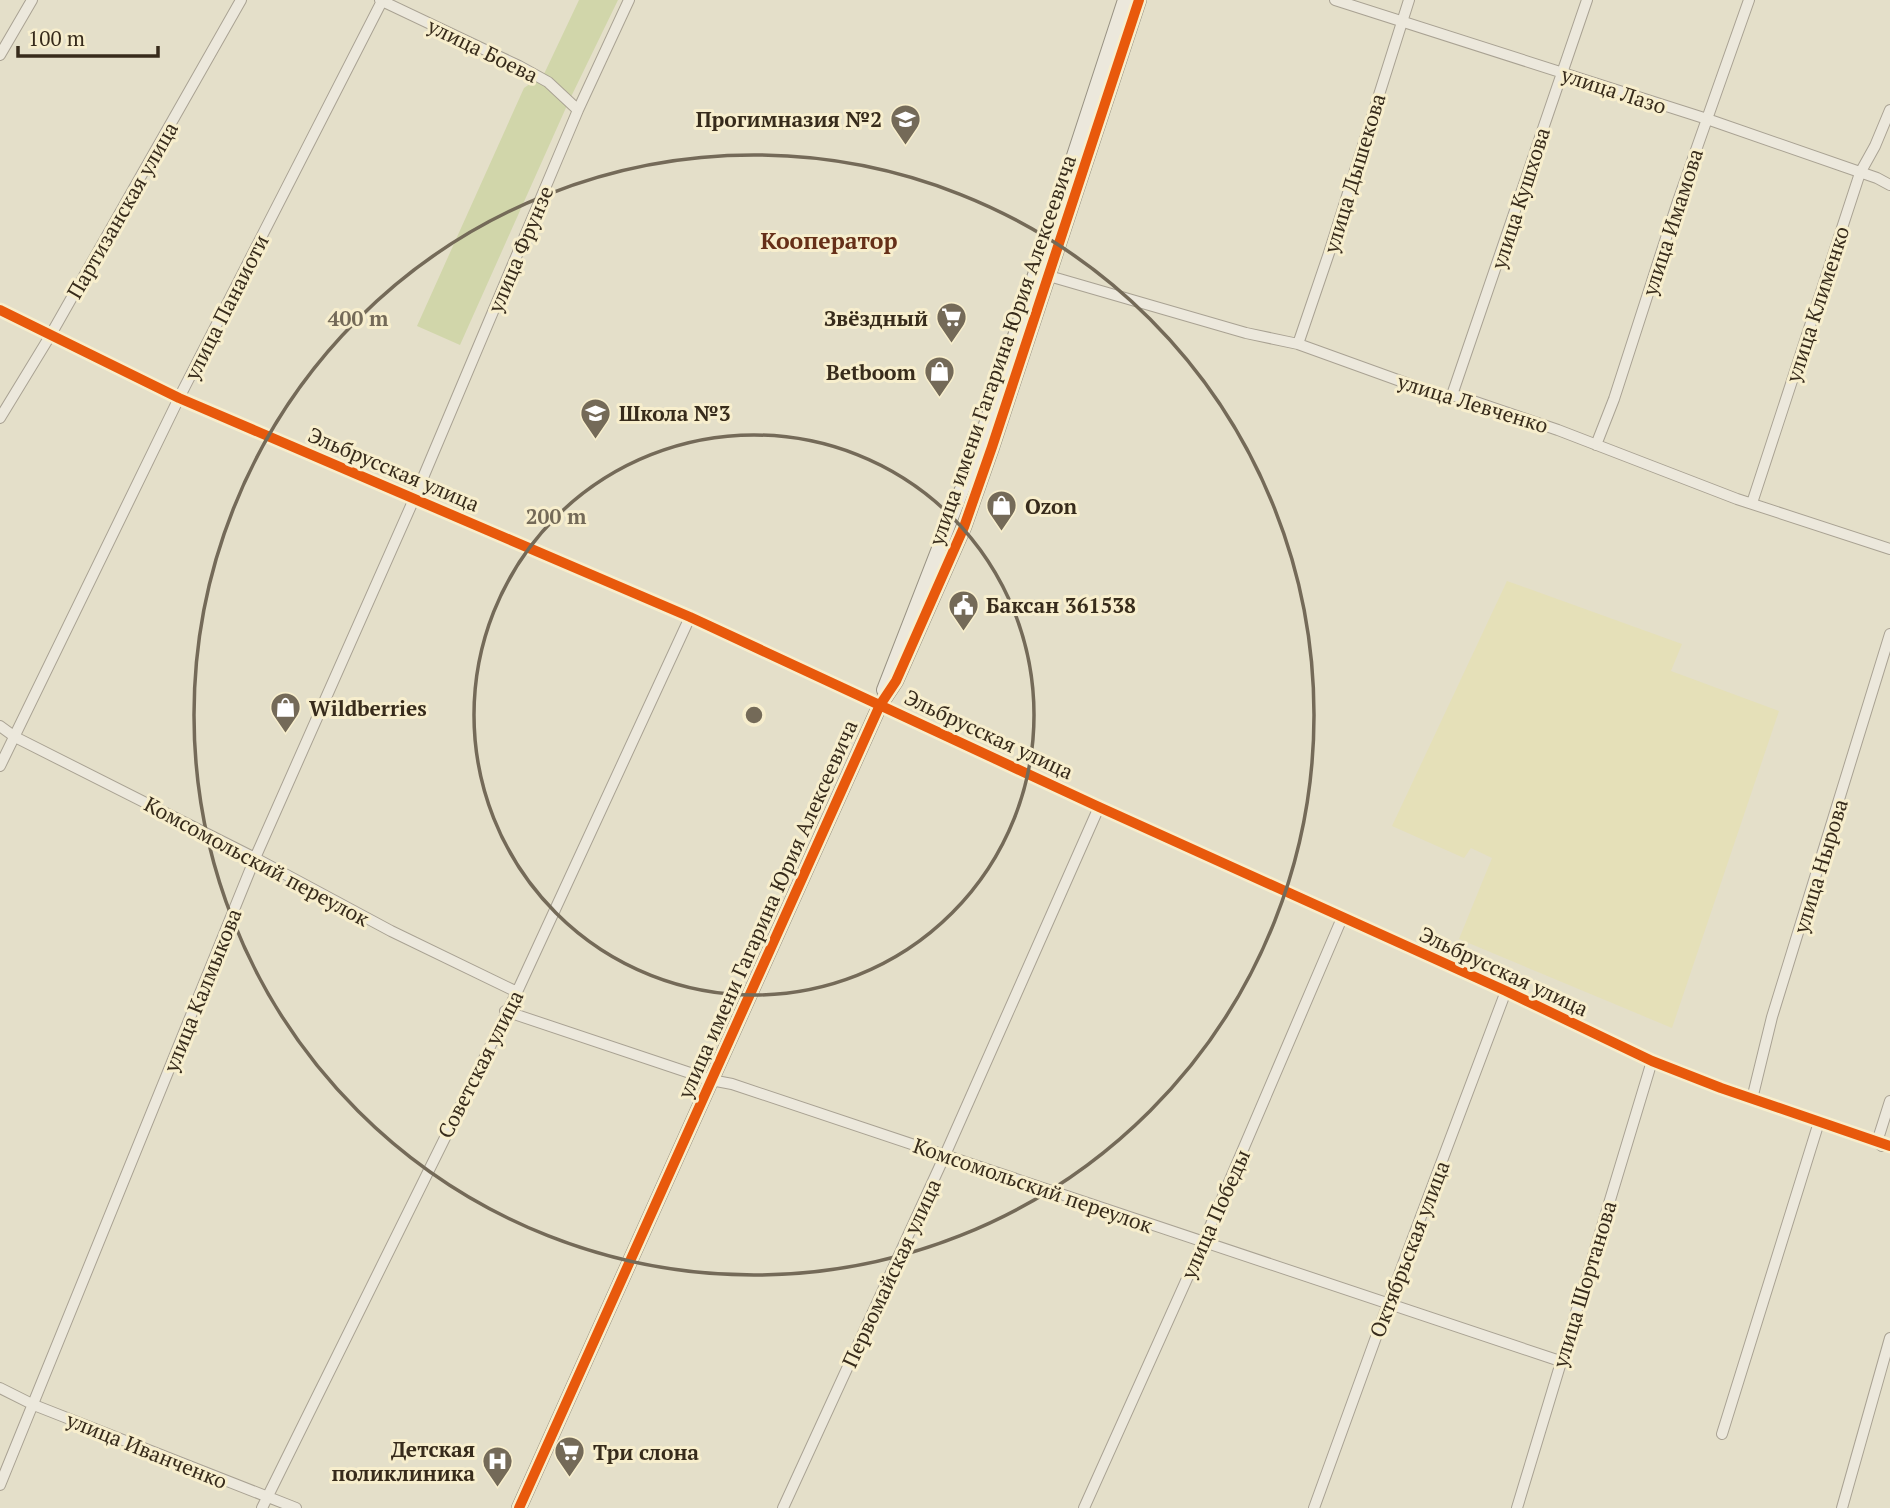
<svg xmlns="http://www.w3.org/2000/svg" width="1890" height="1508" font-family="'PT Serif',serif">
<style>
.farmland{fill:#e5e0b8}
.green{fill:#d1d6aa}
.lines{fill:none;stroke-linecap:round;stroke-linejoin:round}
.street-casing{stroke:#a9a293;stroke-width:12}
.secondary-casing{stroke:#989283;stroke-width:16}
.street{stroke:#ece8dc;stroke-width:10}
.secondary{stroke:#ece8dc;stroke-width:14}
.cycleway-casing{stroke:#f7eecd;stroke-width:15}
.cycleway{stroke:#e8590c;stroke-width:10}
.ring{fill:none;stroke:#746a58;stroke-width:3.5}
.labels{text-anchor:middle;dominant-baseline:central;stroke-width:6;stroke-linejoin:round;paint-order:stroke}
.street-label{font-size:21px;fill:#372b1b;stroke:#f7eecd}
.poi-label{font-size:21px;font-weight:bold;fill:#372b1b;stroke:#f7eecd;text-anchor:start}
.neighbourhood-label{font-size:23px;font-weight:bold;fill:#662f18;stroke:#f7eecd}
.centre{fill:#746a58;stroke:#f7eecd;stroke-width:3.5}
.ring-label{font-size:21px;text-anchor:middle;font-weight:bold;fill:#746a58;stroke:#f7eecd;stroke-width:6;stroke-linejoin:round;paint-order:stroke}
</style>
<rect width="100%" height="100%" fill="#e4dfc9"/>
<path class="farmland" d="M 1507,581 L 1682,644 L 1671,671 L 1779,711 L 1672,1028 L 1459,939 L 1492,858 L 1471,848 L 1464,858 L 1392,826 Z"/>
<path class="green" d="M 579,0 L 618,0 L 569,101 L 460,345 L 417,326 L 524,88 L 544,74 Z"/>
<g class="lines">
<defs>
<path id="street" d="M 380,0 L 519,66 L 548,82 L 578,110
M 1335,0 L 1707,119 L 1877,178 L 1890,185
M 0,55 L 32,0
M 1049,276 L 1246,333 L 1298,344 L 1442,396 L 1458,396 L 1558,430 L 1737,499 L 1890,549
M 0,310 L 179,398 L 690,617 L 1099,807 L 1506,991 L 1652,1061 L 1721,1088 L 1890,1146
M 1298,344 L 1329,253 L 1409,0
M 1452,395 L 1587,0
M 0,418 L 50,336 L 241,0
M 1596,445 L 1614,399 L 1677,204 L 1749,0
M 1752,503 L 1860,173 L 1875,146 L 1890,110
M 0,726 L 15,737 L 255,858 L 391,931 L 517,992
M 0,766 L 179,398 L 382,1
M 505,1011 L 711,1080 L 732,1084 L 1560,1361
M 1752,1099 L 1772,1017 L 1890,634
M 1882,1146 L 1877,1142 L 1890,1101
M 0,1388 L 34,1405 L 296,1508
M 1722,1434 L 1819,1122
M 0,1485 L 255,858 L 414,499 L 578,110 L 629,0
M 262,1508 L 517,992 L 690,617
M 783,1508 L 945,1155 L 1099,807
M 1084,1508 L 1203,1243 L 1342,918
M 1314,1508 L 1388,1304 L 1506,991
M 1517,1508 L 1652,1061
M 1842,1508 L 1890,1338"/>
<path id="secondary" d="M 884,690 L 980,443 L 1125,0
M 519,1508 L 880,705 L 896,681 L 964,527 L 992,447 L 1139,0"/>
</defs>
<use href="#street" class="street-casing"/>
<use href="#secondary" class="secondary-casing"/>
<use href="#street" class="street"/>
<use href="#secondary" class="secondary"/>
<defs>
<path id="cycleway" d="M 0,310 L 179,398 L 690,617 L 1099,807 L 1506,991 L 1652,1061 L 1721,1088 L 1890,1146
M 519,1508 L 880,705 L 896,681 L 964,527 L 992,447 L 1139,0"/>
</defs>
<use href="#cycleway" class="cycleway-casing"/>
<use href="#cycleway" class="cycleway"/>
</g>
<g class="ring">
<circle cx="754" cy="715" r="280"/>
<circle cx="754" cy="715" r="560"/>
</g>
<defs>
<symbol id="school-pin" viewBox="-11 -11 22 30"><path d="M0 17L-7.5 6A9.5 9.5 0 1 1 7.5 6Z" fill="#746a58" stroke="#f7eecd"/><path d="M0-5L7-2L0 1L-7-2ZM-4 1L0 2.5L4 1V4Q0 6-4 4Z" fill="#fff"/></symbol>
<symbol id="supermarket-pin" viewBox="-11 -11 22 30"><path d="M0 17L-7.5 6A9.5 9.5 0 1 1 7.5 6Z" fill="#746a58" stroke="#f7eecd"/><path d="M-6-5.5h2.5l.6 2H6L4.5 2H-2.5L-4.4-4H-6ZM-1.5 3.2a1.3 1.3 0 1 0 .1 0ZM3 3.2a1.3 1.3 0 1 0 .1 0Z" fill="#fff"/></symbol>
<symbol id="shop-pin" viewBox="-11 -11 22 30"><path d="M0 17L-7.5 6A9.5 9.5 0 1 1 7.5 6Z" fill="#746a58" stroke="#f7eecd"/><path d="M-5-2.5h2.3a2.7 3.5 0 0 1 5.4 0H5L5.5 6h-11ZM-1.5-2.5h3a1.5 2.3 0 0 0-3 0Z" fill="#fff"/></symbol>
<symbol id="civic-pin" viewBox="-11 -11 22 30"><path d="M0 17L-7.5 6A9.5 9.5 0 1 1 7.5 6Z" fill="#746a58" stroke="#f7eecd"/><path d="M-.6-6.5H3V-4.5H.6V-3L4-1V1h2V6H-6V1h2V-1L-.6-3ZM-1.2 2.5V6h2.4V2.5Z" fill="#fff"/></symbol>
<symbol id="hospital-pin" viewBox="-11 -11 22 30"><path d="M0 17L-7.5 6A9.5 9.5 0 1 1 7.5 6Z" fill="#746a58" stroke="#f7eecd"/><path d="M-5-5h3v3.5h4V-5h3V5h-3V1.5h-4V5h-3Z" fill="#fff"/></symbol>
</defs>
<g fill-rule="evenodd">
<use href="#school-pin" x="888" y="102" width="35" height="47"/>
<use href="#supermarket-pin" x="934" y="300" width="35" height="47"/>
<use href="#shop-pin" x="922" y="354" width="35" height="47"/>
<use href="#school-pin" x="578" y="396" width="35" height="47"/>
<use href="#shop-pin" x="984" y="488" width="35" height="47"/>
<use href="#civic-pin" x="946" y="588" width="35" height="47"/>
<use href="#shop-pin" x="268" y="690" width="35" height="47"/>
<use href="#supermarket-pin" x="552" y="1434" width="35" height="47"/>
<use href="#hospital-pin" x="480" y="1444" width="35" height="47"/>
</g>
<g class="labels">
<g class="street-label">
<text transform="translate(483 50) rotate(26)">улица Боева</text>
<text transform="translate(1614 90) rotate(18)">улица Лазо</text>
<text transform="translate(1354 173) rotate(-73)">улица Дышекова</text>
<text transform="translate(1520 198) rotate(-72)">улица Кушхова</text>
<text transform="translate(122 210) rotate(-60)">Партизанская улица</text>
<text transform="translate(1672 222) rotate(-72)">улица Имамова</text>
<text transform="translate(520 249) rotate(-67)">улица Фрунзе</text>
<text transform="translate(1817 304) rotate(-72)">улица Клименко</text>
<text transform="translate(226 307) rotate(-63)">улица Панаиоти</text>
<text transform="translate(1002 350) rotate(-71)">улица имени Гагарина Юрия Алексеевича</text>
<text transform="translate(1473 403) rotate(17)">улица Левченко</text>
<text transform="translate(394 469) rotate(23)">Эльбрусская улица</text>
<text transform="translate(989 734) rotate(25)">Эльбрусская улица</text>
<text transform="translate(257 861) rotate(28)">Комсомольский переулок</text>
<text transform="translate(1820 866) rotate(-73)">улица Нырова</text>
<text transform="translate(767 909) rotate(-66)">улица имени Гагарина Юрия Алексеевича</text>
<text transform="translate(1504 971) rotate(25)">Эльбрусская улица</text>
<text transform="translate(202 990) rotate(-68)">улица Калмыкова</text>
<text transform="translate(480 1064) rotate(-63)">Советская улица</text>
<text transform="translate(1033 1185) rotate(19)">Комсомольский переулок</text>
<text transform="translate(1215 1214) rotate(-66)">улица Победы</text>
<text transform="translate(1409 1249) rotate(-69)">Октябрьская улица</text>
<text transform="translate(891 1273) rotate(-65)">Первомайская улица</text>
<text transform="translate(1584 1284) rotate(-73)">улица Шортанова</text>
<text transform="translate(147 1450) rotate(22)">улица Иванченко</text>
</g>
<g class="poi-label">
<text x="882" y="119" text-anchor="end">Прогимназия №2</text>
<text x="928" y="318" text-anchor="end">Звёздный</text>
<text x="916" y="372" text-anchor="end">Betboom</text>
<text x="619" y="413">Школа №3</text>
<text x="1025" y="506">Ozon</text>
<text x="986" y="605">Баксан 361538</text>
<text x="309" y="708">Wildberries</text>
<text x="475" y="1449" text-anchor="end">Детская<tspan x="475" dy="24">поликлиника</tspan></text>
<text x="593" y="1452">Три слона</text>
</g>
<g class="neighbourhood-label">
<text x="829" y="240">Кооператор</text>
</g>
</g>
<circle cx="754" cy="715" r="10" class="centre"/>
<g class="ring-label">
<text x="358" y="326">400 m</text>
<text x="556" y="524">200 m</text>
</g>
<path d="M18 46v10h140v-10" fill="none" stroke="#372b1b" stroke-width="3.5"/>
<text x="28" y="46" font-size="21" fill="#372b1b" stroke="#f7eecd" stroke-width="5" paint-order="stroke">100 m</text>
</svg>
